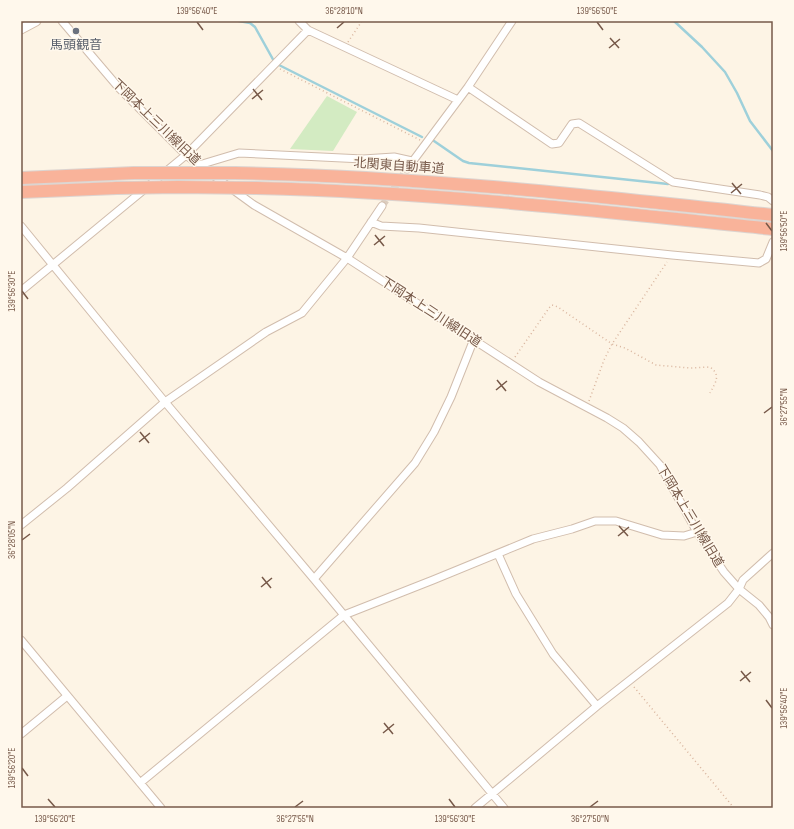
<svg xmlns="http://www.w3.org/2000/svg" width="794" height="829" font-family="'Sofia Sans Condensed','Noto Sans JP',sans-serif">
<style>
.green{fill:#d3ebc2}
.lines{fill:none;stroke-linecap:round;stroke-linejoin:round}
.stream{stroke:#9ed0da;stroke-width:2.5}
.street-tunnel{stroke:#dccdbe;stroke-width:7;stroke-dasharray:7 3.5;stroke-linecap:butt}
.street-casing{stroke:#d1bdad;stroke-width:9}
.secondary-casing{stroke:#d4bdaa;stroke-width:11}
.highway-casing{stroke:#dcd4d0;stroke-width:14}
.path{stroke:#d9b59e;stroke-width:1.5;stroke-dasharray:1 3;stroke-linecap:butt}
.street{stroke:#fff;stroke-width:7}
.secondary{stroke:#fff;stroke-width:9}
.highway{stroke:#f9b39a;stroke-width:12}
.highway-bridge-casing{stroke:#dcd4d0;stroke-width:14;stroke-linecap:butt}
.highway-bridge{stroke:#f9b39a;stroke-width:12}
.ticks{fill:none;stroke:#775949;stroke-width:1.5}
.worship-dot{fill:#6b7280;stroke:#fff8ec;stroke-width:1.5}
.labels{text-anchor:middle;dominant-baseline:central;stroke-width:3;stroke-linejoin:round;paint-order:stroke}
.worship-label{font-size:13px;fill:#5b616d;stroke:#fff8ec}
.street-label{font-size:13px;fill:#775949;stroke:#fff8ec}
.neatline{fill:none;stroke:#775949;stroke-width:1.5}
.ticks-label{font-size:10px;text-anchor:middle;fill:#775949}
</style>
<rect width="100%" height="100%" fill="#fdf4e5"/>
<path class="green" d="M 327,96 L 357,112 L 333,151 L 290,149 Z"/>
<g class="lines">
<path class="stream" d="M 239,21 L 250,23 L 255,27 L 275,63 L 422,137
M 674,21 L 702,47 L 725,72 L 737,93 L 750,121 L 773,151
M 434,141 L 463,161 L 469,163 L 668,184"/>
<path class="street-tunnel" d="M 382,206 L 407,169"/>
<defs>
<path id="street" d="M 62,21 L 119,88 L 186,155 L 199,165 L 254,205 L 347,258 L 539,382 L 607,418 L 623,428 L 639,442 L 660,465 L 697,532 L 724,572 L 739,589 L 759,605 L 769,617 L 773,625
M 299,21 L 308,30 L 458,100
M 468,87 L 552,144 L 559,143 L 572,124 L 579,123 L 673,182 L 760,195 L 768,197 L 773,201
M 199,165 L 239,153 L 363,159 L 394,157 L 412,161
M 407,169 L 468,87 L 512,21
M 371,222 L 381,226 L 419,228 L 672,255 L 759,263 L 766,259 L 773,242
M 21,226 L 165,402 L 314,579 L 504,808
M 21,291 L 186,155 L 308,30
M 21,525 L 67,488 L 165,402 L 266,332 L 302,313 L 347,258 L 382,206
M 498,554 L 516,594 L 553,654 L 597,706
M 314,579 L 415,463 L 434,432 L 451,397 L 474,339
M 21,640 L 161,808
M 21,734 L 67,696
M 140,783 L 344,615 L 433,580 L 533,539 L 572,529 L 595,521 L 616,521 L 662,535 L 684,536 L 697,532
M 475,808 L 597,706 L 728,603 L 739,589 L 743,580 L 773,553"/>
<path id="secondary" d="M 21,29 L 36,21"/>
<path id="highway" d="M 235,173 C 415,176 594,196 773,215
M 21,178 L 134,173
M 256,188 C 429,192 601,211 773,229
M 21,192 L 117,188"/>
</defs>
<use href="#street" class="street-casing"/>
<use href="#secondary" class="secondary-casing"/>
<use href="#highway" class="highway-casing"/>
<path class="path" d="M 348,42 L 362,21
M 280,69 L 420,140
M 515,357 L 549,308 L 552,305 L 558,307 L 612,344 L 625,348 L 656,365 L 690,368 L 710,367 C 721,375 716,382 710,393
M 589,401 L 604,360 L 612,344 L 667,262
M 634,687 L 734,808"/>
<use href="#street" class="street"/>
<use href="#secondary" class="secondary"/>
<use href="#highway" class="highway"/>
<defs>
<path id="highway-bridge" d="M 134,173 L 235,173
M 117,188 L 178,187 L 256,188"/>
</defs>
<use href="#highway-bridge" class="highway-bridge-casing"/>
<use href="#highway-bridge" class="highway-bridge"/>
</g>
<path class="ticks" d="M 197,22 L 203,30M 597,22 L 603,30M 337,28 L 344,22M 610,38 L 619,48M 609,48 L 620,39M 253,89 L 262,100M 252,99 L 263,90M 732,183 L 741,194M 731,193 L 742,184M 766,223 L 772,231M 375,235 L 384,246M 374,245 L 385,236M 22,291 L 28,299M 497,380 L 506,391M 496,390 L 507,381M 764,413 L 772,407M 140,432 L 149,443M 139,442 L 150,433M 619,526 L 628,536M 618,536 L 629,527M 22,540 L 30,534M 262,577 L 271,588M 261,587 L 272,578M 741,671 L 750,682M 740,681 L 751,672M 766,700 L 772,708M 384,723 L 393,734M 383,733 L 394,724M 22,768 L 28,776M 48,799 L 55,807M 449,799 L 455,807M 295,807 L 303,801M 590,807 L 598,801"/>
<circle class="worship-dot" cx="76" cy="31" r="4"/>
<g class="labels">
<g class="worship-label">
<text x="76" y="45">馬頭観音</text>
</g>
<g class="street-label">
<text transform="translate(156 122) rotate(44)">下岡本上三川線旧道</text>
<text transform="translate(399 166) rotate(4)">北関東自動車道</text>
<text transform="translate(431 312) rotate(33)">下岡本上三川線旧道</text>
<text transform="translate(690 516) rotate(59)">下岡本上三川線旧道</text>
</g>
</g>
<rect width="794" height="829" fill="none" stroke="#fff8ec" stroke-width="44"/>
<rect x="22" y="22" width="750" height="785" class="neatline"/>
<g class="ticks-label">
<text x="197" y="14">139°56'40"E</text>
<text x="344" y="14">36°28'10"N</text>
<text x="597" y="14">139°56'50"E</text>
<text transform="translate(783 231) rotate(-90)" y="4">139°56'50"E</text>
<text transform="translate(11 291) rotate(-90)" y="4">139°56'30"E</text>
<text transform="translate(783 407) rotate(-90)" y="4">36°27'55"N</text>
<text transform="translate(11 540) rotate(-90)" y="4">36°28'05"N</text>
<text transform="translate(783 708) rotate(-90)" y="4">139°56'40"E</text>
<text transform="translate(11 768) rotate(-90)" y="4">139°56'20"E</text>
<text x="55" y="822">139°56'20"E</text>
<text x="295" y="822">36°27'55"N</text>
<text x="455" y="822">139°56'30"E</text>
<text x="590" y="822">36°27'50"N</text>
</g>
</svg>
